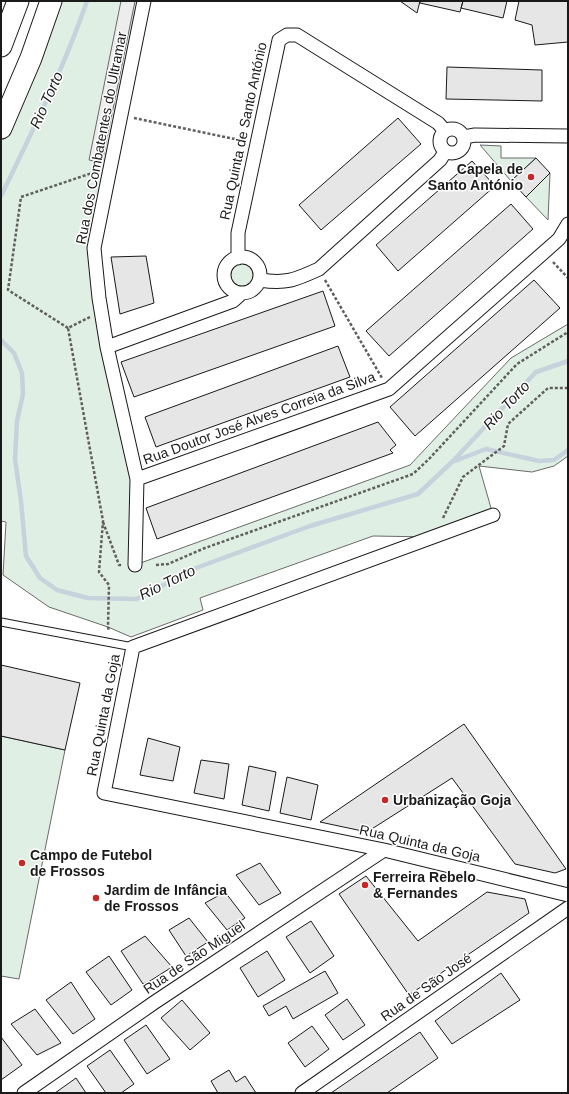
<svg xmlns="http://www.w3.org/2000/svg" width="569" height="1094" font-family="Helvetica,sans-serif">
<style>
.green{fill:#e0efe3;stroke:#6a6a6a}
.parking{fill:#ededed;stroke:#6a6a6a}
.lines{fill:none;stroke-linecap:round;stroke-linejoin:round}
.stream{stroke:#c6d2dc;stroke-width:4.5}
.building{fill:#e6e6e6;stroke:#1a1a1a}
.service-casing{stroke:#1a1a1a;stroke-width:9}
.minor-casing{stroke:#1a1a1a;stroke-width:15}
.primary-casing{stroke:#1a1a1a;stroke-width:23}
.path{stroke:#5f5f5f;stroke-width:2.5;stroke-dasharray:3 2;stroke-linecap:butt}
.service{stroke:#fff;stroke-width:7}
.minor{stroke:#fff;stroke-width:13}
.primary{stroke:#fff;stroke-width:21}
.poi-dot{fill:#c62828;stroke:#fff;stroke-width:1.5}
.labels{text-anchor:middle;dominant-baseline:central;stroke-width:3;stroke-linejoin:round;paint-order:stroke}
.street-label{font-size:14px;fill:#1a1a1a;stroke:#fff}
.poi-label{font-size:14px;font-weight:bold;fill:#1a1a1a;stroke:#fff;text-anchor:start}
.water-label{font-size:15px;font-style:italic;fill:#1a1a1a;stroke:#fff}
</style>
<rect width="100%" height="100%" fill="#fff"/>
<path class="green" d="M 51,1 L 144,1 L 94,248 L 137,479 L 135,565 L 410,465 L 511,358 L 568,324 L 568,456 L 554,466 L 532,472 L 479,466 L 493,515 L 433,537 L 373,536 L 200,598 L 203,610 L 131,637 L 108,627 L 49,607 L 3,575 L 6,522 L 1,521 L 1,128 Z
M 480,145 L 501,146 L 501,158 L 536,158 L 511,181 Z
M 550,173 L 548,220 L 526,197 Z
M230 275a12 12 0 1 1 24 0a12 12 0 1 1-24 0Z
M 1,736 L 65,750 L 19,979 L 1,976 Z"/>
<path class="parking" d="M 121,1 L 135,1 L 102,163 L 89,160 Z"/>
<g class="lines">
<path class="stream" d="M 1,196 C 32,132 64,68 87,1
M 1,340 L 14,353 L 22,373 L 23,394 L 17,421 L 15,459 L 21,501 L 26,556 L 40,578 L 57,590 L 88,598 L 137,599 L 196,568 L 310,526 L 418,494 L 453,461 L 536,372 L 568,361
M 455,461 L 486,449 L 539,461 L 554,460 L 568,450"/>
</g>
<path class="building" d="M 400,1 L 420,1 L 417,13 Z
M 420,1 L 463,1 L 460,12 L 420,3 Z
M 463,1 L 507,1 L 503,18 L 461,8 Z
M 519,1 L 568,1 L 568,42 L 535,45 L 532,25 L 515,20 Z
M 447,67 L 542,70 L 542,101 L 446,99 Z
M 398,118 L 421,144 L 321,230 L 299,205 Z
M 536,158 L 550,173 L 526,197 L 511,181 Z
M 472,161 L 495,186 L 398,271 L 376,245 Z
M 511,204 L 533,229 L 389,356 L 366,331 Z
M 146,256 L 154,303 L 120,314 L 111,257 Z
M 534,280 L 560,308 L 415,436 L 390,407 Z
M 323,291 L 335,326 L 134,397 L 121,362 Z
M 338,346 L 350,377 L 156,447 L 145,417 Z
M 378,422 L 396,445 L 390,450 L 393,453 L 157,539 L 146,508 Z
M 1,665 L 80,683 L 65,750 L 1,736 Z
M 464,724 L 566,869 L 555,873 L 515,864 L 452,778 L 367,832 L 320,822 Z
M 148,738 L 180,747 L 173,781 L 140,775 Z
M 201,760 L 229,764 L 224,799 L 194,793 Z
M 249,766 L 276,772 L 269,811 L 242,805 Z
M 287,777 L 318,785 L 311,820 L 280,813 Z
M 260,863 L 281,893 L 259,905 L 236,875 Z
M 366,876 L 418,941 L 487,892 L 525,899 L 529,913 L 409,995 L 339,894 Z
M 225,892 L 245,918 L 227,930 L 205,903 Z
M 189,918 L 208,942 L 186,956 L 169,930 Z
M 311,921 L 334,956 L 310,973 L 286,937 Z
M 145,936 L 172,967 L 150,981 L 143,984 L 121,951 Z
M 267,951 L 285,980 L 258,997 L 240,968 Z
M 109,956 L 132,990 L 111,1005 L 86,972 Z
M 325,971 L 338,993 L 293,1019 L 286,1006 L 269,1016 L 263,1006 Z
M 501,973 L 520,1000 L 452,1044 L 435,1021 Z
M 71,982 L 95,1019 L 73,1034 L 46,1000 Z
M 347,999 L 365,1025 L 343,1040 L 325,1015 Z
M 182,1000 L 210,1033 L 190,1050 L 161,1018 Z
M 35,1009 L 61,1043 L 37,1055 L 11,1024 Z
M 146,1025 L 170,1059 L 147,1074 L 124,1040 Z
M 312,1026 L 329,1049 L 305,1067 L 288,1043 Z
M 420,1032 L 438,1058 L 387,1093 L 331,1093 Z
M 1,1037 L 22,1065 L 1,1080 Z
M 110,1050 L 134,1084 L 121,1093 L 106,1093 L 87,1066 Z
M 229,1070 L 236,1082 L 245,1076 L 256,1093 L 218,1093 L 211,1081 Z
M 76,1078 L 86,1093 L 55,1093 Z"/>
<g class="lines">
<defs>
<path id="service" d="M 1,622 L 133,647"/>
<path id="minor" d="M440 141a12 12 0 1 1 24 0a12 12 0 1 1-24 0Z
M 464,137 L 475,135 L 568,136
M224 275a18 18 0 1 1 36 0a18 18 0 1 1-36 0Z
M 238,258 L 238,233 L 279,40 L 287,35 L 297,35 L 438,123 L 445,131
M 260,280 C 286,284 295,280 319,269 L 440,160 L 445,152
M 107,347 L 233,301 L 242,293
M 137,479 L 389,389 L 559,239 L 568,224
M 493,515 L 133,647 L 104,793 L 384,850 L 568,895
M 135,565 L 137,479 L 107,347 L 99,298 L 94,248 L 144,1
M 24,1093 L 155,1002 L 384,850
M 302,1093 L 568,908"/>
<path id="primary" d="M 1,46 L 18,1
M 1,128 L 31,58 L 51,1"/>
</defs>
<use href="#service" class="service-casing"/>
<use href="#minor" class="minor-casing"/>
<use href="#primary" class="primary-casing"/>
<path class="path" d="M 134,118 L 244,141
M 553,262 L 568,278
M 325,280 L 382,378
M 90,317 L 68,328 L 103,521 L 99,572 L 109,585 L 108,627 L 109,631
M 68,328 L 8,290 L 21,197 L 95,172
M 443,518 L 463,477 L 504,446 L 508,424 L 548,388 L 568,388
M 103,522 L 119,565 L 122,565
M 156,565 L 168,564 L 205,548 L 413,474 L 429,459 L 517,364 L 568,332"/>
<use href="#service" class="service"/>
<use href="#minor" class="minor"/>
<use href="#primary" class="primary"/>
</g>
<g class="poi-dot">
<circle cx="531" cy="177" r="4"/>
<circle cx="385" cy="800" r="4"/>
<circle cx="22" cy="863" r="4"/>
<circle cx="365" cy="885" r="4"/>
<circle cx="96" cy="898" r="4"/>
</g>
<g class="labels">
<g class="street-label">
<text transform="translate(243 131) rotate(-78)">Rua Quinta de Santo António</text>
<text transform="translate(101 138) rotate(-79)">Rua dos Combatentes do Ultramar</text>
<text transform="translate(259 418) rotate(-20)">Rua Doutor José Alves Correia da Silva</text>
<text transform="translate(103 715) rotate(-79)">Rua Quinta da Goja</text>
<text transform="translate(420 843) rotate(13)">Rua Quinta da Goja</text>
<text transform="translate(194 957) rotate(-34)">Rua de São Miguel</text>
<text transform="translate(426 987) rotate(-35)">Rua de São José</text>
</g>
<g class="poi-label">
<text x="523" y="169" text-anchor="end">Capela de<tspan x="523" dy="16">Santo António</tspan></text>
<text x="393" y="800">Urbanização Goja</text>
<text x="30" y="855">Campo de Futebol<tspan x="30" dy="16">de Frossos</tspan></text>
<text x="373" y="877">Ferreira Rebelo<tspan x="373" dy="16">&amp; Fernandes</tspan></text>
<text x="104" y="890">Jardim de Infância<tspan x="104" dy="16">de Frossos</tspan></text>
</g>
<g class="water-label">
<text transform="translate(46 100) rotate(-66)">Rio Torto</text>
<text transform="translate(506 405) rotate(-47)">Rio Torto</text>
<text transform="translate(167 582) rotate(-26)">Rio Torto</text>
</g>
</g>
<rect width="569" height="1094" fill="none" stroke="#1a1a1a" stroke-width="4"/>
</svg>
